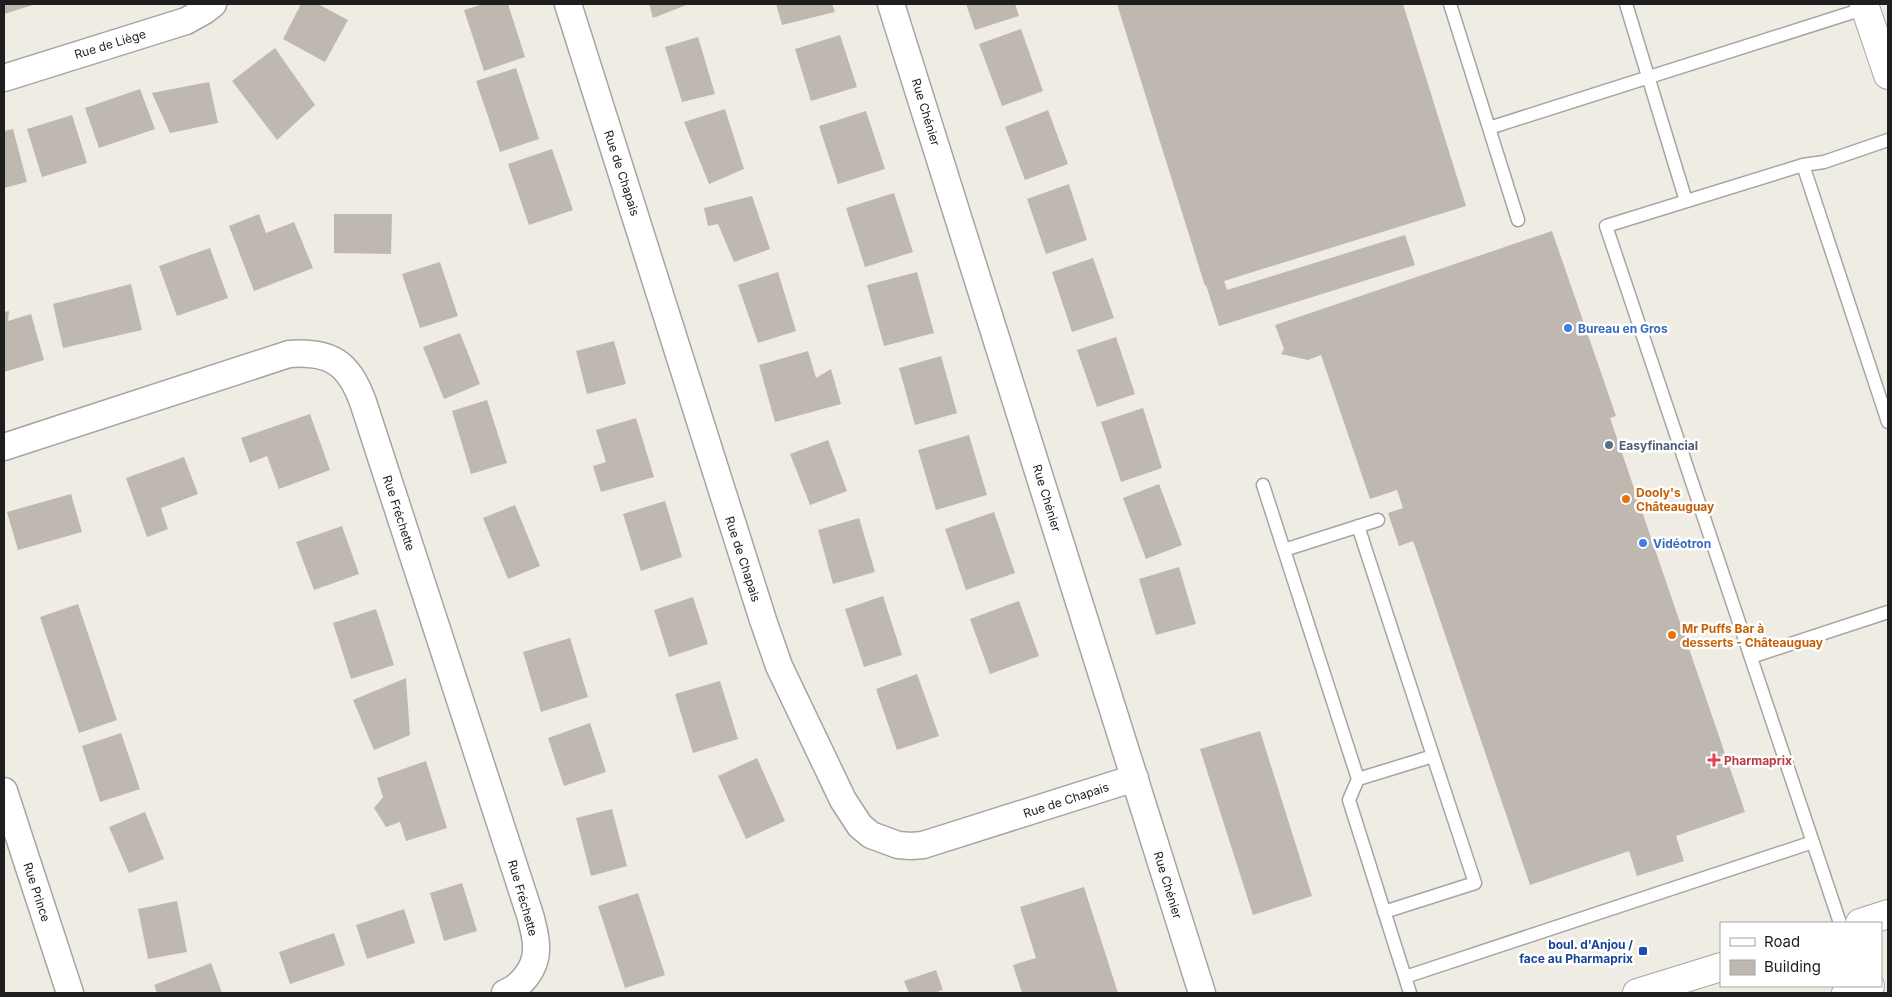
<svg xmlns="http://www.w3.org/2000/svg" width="1892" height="997" font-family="Inter,sans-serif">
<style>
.building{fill:#bfb8b1}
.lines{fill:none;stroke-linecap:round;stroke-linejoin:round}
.service-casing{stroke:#a5a5a5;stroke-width:15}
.minor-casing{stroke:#a5a5a5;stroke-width:29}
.tertiary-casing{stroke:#a5a5a5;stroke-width:30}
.service{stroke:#fff;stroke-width:12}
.minor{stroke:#fff;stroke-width:26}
.tertiary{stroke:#fff;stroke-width:28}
.shop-dot{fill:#3f7fe0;stroke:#fff;stroke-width:2}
.service-dot{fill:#5c6f8a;stroke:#fff;stroke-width:2}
.food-dot{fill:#e8710a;stroke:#fff;stroke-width:2}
.health-dot{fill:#e0444e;stroke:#fff;stroke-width:2}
.transit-dot{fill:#1a4fb4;stroke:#fff;stroke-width:2}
.labels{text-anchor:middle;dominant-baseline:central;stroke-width:5;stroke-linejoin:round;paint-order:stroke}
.street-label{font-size:12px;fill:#1e1e1e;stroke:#fff}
.shop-label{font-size:12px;font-weight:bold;fill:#366cbe;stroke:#fff;text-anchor:start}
.service-label{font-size:12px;font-weight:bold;fill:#4e5e75;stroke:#fff;text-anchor:start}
.food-label{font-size:12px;font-weight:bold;fill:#c56008;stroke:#fff;text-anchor:start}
.health-label{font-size:12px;font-weight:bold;fill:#be3a42;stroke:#fff;text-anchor:start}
.transit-label{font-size:12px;font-weight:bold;fill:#164399;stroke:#fff;text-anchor:end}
</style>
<rect width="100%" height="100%" fill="#efece4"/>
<path class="building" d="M 4,4 L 36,4 L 4,14 Z
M 301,4 L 318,4 L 348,20 L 325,62 L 283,39 Z
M 483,4 L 508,4 L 525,57 L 484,71 L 464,10 Z
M 649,4 L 689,4 L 653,18 Z
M 776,4 L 832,4 L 835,12 L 782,25 Z
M 966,4 L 1015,4 L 1019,16 L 975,30 Z
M 1117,4 L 1403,4 L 1466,206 L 1224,281 L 1227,290 L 1405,235 L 1415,265 L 1219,326 L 1206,285 L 1205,286 Z
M 1021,29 L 1043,91 L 1002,106 L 979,44 Z
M 840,35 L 857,87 L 811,101 L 795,49 Z
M 698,37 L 715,94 L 682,102 L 665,47 Z
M 275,48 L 315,105 L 277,140 L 232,81 Z
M 516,68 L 539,139 L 500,152 L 476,81 Z
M 209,82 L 218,123 L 170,133 L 152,93 Z
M 140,89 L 155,129 L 99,148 L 85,108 Z
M 725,109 L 744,169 L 709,184 L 684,122 Z
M 1048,110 L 1068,164 L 1025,180 L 1005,127 Z
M 866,111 L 885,169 L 838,184 L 819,126 Z
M 72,115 L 87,163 L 42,177 L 27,129 Z
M 13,129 L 27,182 L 4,188 L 4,131 Z
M 552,149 L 573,210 L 529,225 L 508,164 Z
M 1069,184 L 1087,240 L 1046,254 L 1027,199 Z
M 894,193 L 913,252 L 865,267 L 846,208 Z
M 752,196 L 770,249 L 734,262 L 718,224 L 708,226 L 704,208 Z
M 259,214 L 266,233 L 294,222 L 313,268 L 254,291 L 229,226 Z
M 334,214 L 392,214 L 391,254 L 334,253 Z
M 1552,231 L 1616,416 L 1610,418 L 1745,812 L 1676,836 L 1684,861 L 1637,876 L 1629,851 L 1530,885 L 1415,546 L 1413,541 L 1399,546 L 1388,513 L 1403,508 L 1397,490 L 1370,499 L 1321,355 L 1308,360 L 1281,354 L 1284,349 L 1275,325 Z
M 210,248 L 228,298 L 177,316 L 159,266 Z
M 1093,258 L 1114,318 L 1072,332 L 1052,272 Z
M 440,262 L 458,316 L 420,328 L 402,274 Z
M 778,272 L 796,331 L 758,343 L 738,285 Z
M 917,272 L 934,333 L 884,346 L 867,285 Z
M 131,284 L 142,330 L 63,348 L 53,304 Z
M 9,311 L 8,321 L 31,314 L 44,360 L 4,372 L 4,312 Z
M 460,333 L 480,384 L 444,399 L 423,347 Z
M 1116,337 L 1135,394 L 1097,407 L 1077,350 Z
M 614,341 L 626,384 L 587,394 L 576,351 Z
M 808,351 L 816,378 L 831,369 L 841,404 L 775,422 L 759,365 Z
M 941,356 L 957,413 L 915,425 L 899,368 Z
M 487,400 L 507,463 L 471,474 L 452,411 Z
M 1143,408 L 1162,468 L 1121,482 L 1101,422 Z
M 310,414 L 330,470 L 279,489 L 267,456 L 250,463 L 241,438 Z
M 636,418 L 654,477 L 601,492 L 593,466 L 606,462 L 596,430 Z
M 969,435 L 987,495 L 936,510 L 918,450 Z
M 828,440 L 847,491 L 810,505 L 790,454 Z
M 184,457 L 198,494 L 161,508 L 168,529 L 147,537 L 126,478 Z
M 1159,484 L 1182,545 L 1146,559 L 1123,498 Z
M 71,494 L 82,532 L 18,550 L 7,512 Z
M 665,501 L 682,557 L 641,571 L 623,514 Z
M 515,505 L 540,566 L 508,579 L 483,518 Z
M 994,512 L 1015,573 L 966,590 L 945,529 Z
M 859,518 L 875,572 L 833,584 L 818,530 Z
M 342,526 L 359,574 L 314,590 L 296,542 Z
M 1179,567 L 1196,624 L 1156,635 L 1139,579 Z
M 883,596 L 902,655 L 864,667 L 845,609 Z
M 693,597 L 708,644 L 669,657 L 654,610 Z
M 1019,601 L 1039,656 L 990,674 L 970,619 Z
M 78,604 L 117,720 L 79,733 L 40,617 Z
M 376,609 L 394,665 L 351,679 L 333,623 Z
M 570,638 L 588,697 L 541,712 L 523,652 Z
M 917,674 L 939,736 L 897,750 L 876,689 Z
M 406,678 L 410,735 L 374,750 L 353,700 Z
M 720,681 L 738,739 L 693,753 L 675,694 Z
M 590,723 L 606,772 L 564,786 L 548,738 Z
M 1260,731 L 1312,896 L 1253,915 L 1200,749 Z
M 121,733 L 140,789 L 100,802 L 82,746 Z
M 757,758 L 785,821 L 746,839 L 718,776 Z
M 426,761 L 447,828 L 406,841 L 400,822 L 386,827 L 374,808 L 383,797 L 377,778 Z
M 612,809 L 627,866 L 591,876 L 576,818 Z
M 145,812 L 164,859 L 129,873 L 109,827 Z
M 462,883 L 477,931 L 444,941 L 430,893 Z
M 1084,887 L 1118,993 L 1022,993 L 1013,965 L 1036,958 L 1020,907 Z
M 638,893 L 665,975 L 625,988 L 598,906 Z
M 177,901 L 187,952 L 148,959 L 138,909 Z
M 404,909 L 415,943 L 367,959 L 356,925 Z
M 334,933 L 345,965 L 290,984 L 279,952 Z
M 211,963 L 222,993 L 157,993 L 154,985 Z
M 936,970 L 943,990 L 933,993 L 909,993 L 904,981 Z"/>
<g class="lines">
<defs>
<path id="service" d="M 1450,4 L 1489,128 L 1866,8
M 1626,4 L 1686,201
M 1489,128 L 1518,220
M 1803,165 L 1888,422
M 1263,485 L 1358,779
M 1358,526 L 1433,756
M 1284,550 L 1378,520
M 1751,657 L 1888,612
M 1384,912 L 1475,883 L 1433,756 L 1358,779 L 1349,800 L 1405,977
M 1840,923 L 1606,226 L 1803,165 L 1824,162 L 1888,140
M 1410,993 L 1405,977 L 1813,842"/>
<path id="minor" d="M 568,4 L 763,620 L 779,666 L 843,800 L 860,826 L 871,835 L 898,845 L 911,846 L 923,845 L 1135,778
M 891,4 L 1202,993
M 4,78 L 186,21 L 204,11 L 213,4
M 4,447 L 289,354 C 331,351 349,363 363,402 L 531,918 C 533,928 537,939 536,950 C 536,968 521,987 505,993
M 4,791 L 70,993"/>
<path id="tertiary" d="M 1864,4 L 1888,75
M 1860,923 L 1888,914
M 1637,993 L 1721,967
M 1846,993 L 1870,986"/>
</defs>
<use href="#service" class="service-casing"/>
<use href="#minor" class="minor-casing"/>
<use href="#tertiary" class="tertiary-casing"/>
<use href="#service" class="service"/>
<use href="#minor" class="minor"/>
<use href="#tertiary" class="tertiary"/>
</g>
<g class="shop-dot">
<circle cx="1568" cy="328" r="5"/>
<circle cx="1643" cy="543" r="5"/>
</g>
<circle class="service-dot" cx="1609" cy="445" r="5"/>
<g class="food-dot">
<circle cx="1626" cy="499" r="5"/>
<circle cx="1672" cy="635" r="5"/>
</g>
<path class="health-dot" d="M1711.5 752.5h5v5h5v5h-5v5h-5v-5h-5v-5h5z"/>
<rect class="transit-dot" x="1638" y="946" width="10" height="10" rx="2.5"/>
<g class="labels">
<g class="street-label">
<text transform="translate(110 44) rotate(-17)">Rue de Liège</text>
<text transform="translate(926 112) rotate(73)">Rue Chénier</text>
<text transform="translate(622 173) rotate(72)">Rue de Chapais</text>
<text transform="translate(1047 498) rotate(73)">Rue Chénier</text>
<text transform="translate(399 513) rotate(72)">Rue Fréchette</text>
<text transform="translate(743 559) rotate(72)">Rue de Chapais</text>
<text transform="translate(1066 800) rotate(-18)">Rue de Chapais</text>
<text transform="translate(1168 885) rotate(73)">Rue Chénier</text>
<text transform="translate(37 892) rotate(72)">Rue Prince</text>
<text transform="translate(523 898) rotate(74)">Rue Fréchette</text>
</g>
<g class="shop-label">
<text x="1578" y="328">Bureau en Gros</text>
<text x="1653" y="543">Vidéotron</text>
</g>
<g class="service-label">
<text x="1619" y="445">Easyfinancial</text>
</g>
<g class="food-label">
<text x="1636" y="492">Dooly's<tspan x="1636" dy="14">Châteauguay</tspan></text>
<text x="1682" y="628">Mr Puffs Bar à<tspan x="1682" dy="14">desserts - Châteauguay</tspan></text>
</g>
<g class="health-label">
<text x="1724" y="760">Pharmaprix</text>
</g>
<g class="transit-label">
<text x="1633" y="944">boul. d'Anjou /<tspan x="1633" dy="14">face au Pharmaprix</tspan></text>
</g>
</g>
<rect width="1892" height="997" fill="none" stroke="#1e1e1e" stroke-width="10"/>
<rect x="1720" y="922" width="162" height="65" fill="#ffffff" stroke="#a5a5a5"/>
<rect x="1730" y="938" width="25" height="8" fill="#ffffff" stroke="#a5a5a5"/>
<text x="1764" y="947" font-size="15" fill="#1e1e1e">Road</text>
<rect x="1730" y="960" width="25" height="15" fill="#bfb8b1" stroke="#a5a5a5"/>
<text x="1764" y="972" font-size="15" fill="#1e1e1e">Building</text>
</svg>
